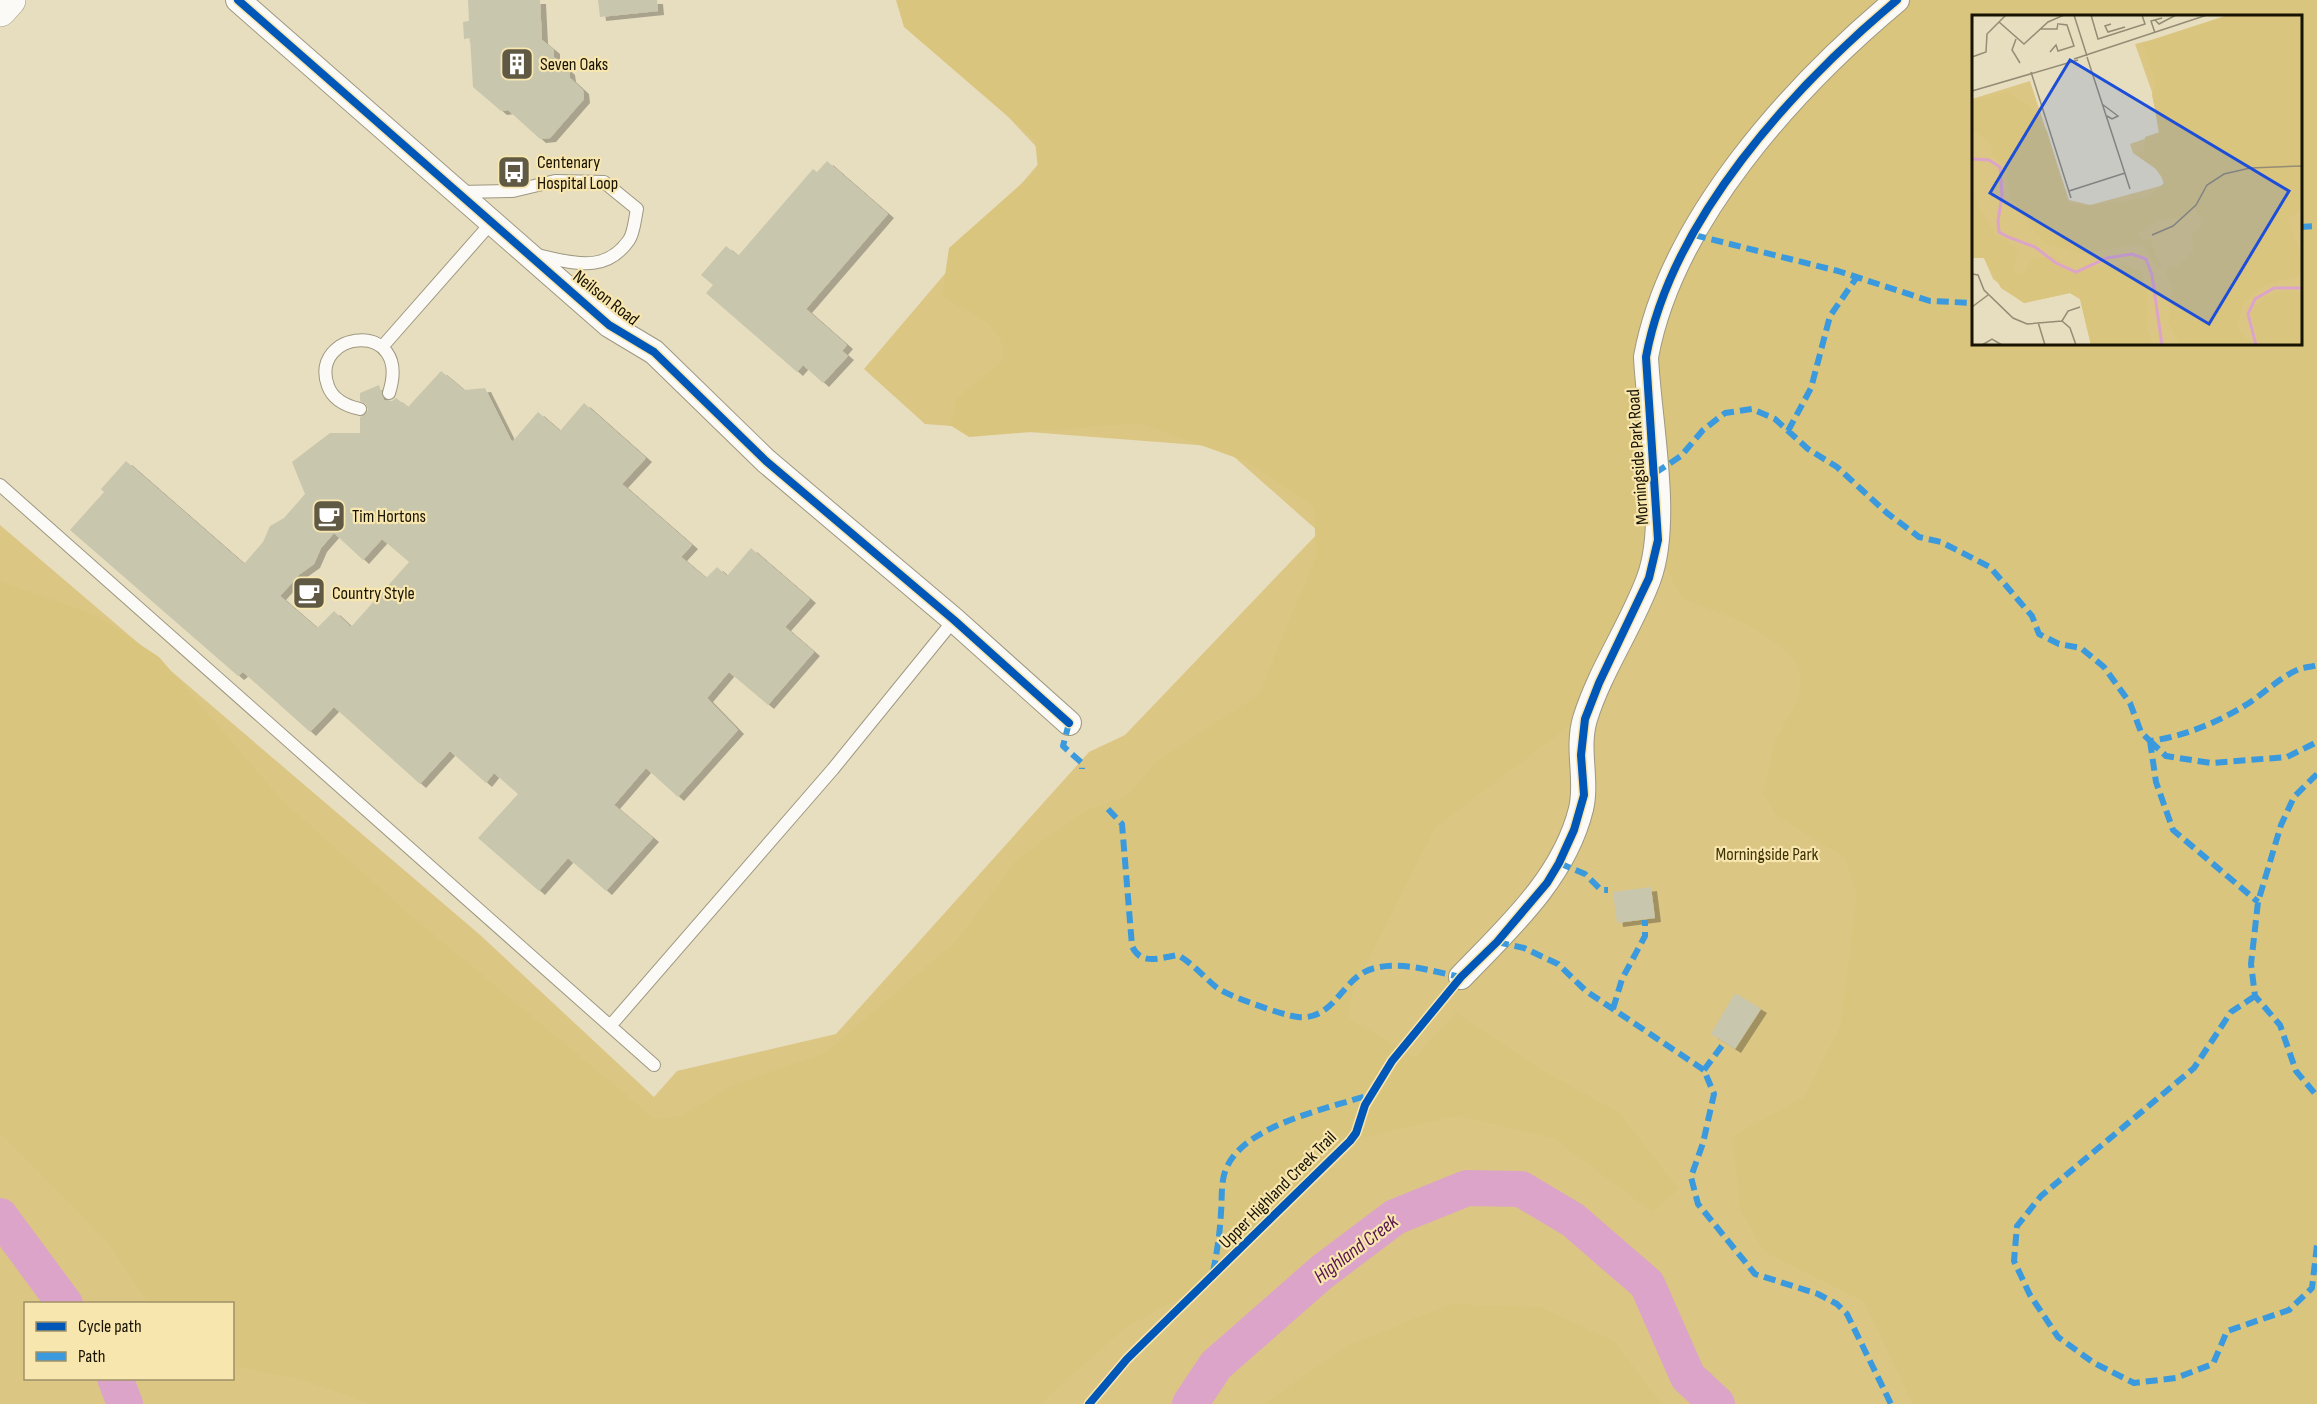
<svg xmlns="http://www.w3.org/2000/svg" width="2317" height="1404" font-family="'Sofia Sans Condensed',sans-serif">
<style>
.green{fill:#dbc684;fill-rule:evenodd}
.forest{fill:#dac57e;fill-rule:evenodd}
.lines{fill:none;stroke-linecap:round;stroke-linejoin:round}
.river{stroke:#dca4c9;stroke-width:36}
.building{fill:#c9c6ae;fill-rule:evenodd;filter:url(#shadow)}
.lane-casing{stroke:#9e9880;stroke-width:14}
.street-casing{stroke:#9e9880;stroke-width:26}
.secondary-casing{stroke:#9e9880;stroke-width:34}
.lane{stroke:#fbfaf6;stroke-width:12}
.street{stroke:#fbfaf6;stroke-width:24}
.secondary{stroke:#fbfaf6;stroke-width:33}
.quiet{stroke:#3b9add;stroke-width:6;stroke-dasharray:12 6;stroke-linecap:butt}
.cycleway-casing{stroke:#f8e6af;stroke-width:11}
.cycleway{stroke:#0057b8;stroke-width:8}
.labels{text-anchor:middle;dominant-baseline:central;stroke-width:4.5;stroke-linejoin:round;paint-order:stroke}
.poi-label{font-size:18px;fill:#181201;stroke:#f8e6af;text-anchor:start}
.street-label{font-size:18px;fill:#181201;stroke:#f8e6af}
.park-label{font-size:18px;fill:#3f3204;stroke:#f8e6af}
.water-label{font-size:20px;font-style:italic;fill:#571251;stroke:#f8e6af}
.inset-river{fill:none;stroke:#dca4c9;stroke-width:3}
.inset-road{fill:none;stroke:#948c74;stroke-width:1.5}
.view{fill:#1d4ed8;fill-opacity:0.15;stroke:#1d4ed8;stroke-width:3}
.inset-edge{fill:none;stroke:#181201;stroke-width:3}
</style>
<defs>
<filter id="shadow"><feDropShadow dx="6" dy="4" stdDeviation="0" flood-color="#0004"/></filter>
</defs>
<rect width="100%" height="100%" fill="#e7dec0"/>
<path class="green" d="M 898,0 L 2317,0 L 2317,1404 L 0,1404 L 0,525 L 479,934 L 654,1097 L 677,1071 L 836,1034 L 1089,752 L 1125,735 L 1319,532 L 1223,447 L 925,424 L 864,369 L 1045,156 ZM 1974,16 L 2300,16 L 2300,344 L 1974,344 ZM 26,1304 L 232,1304 L 232,1378 L 26,1378 Z"/>
<path class="forest" d="M 896,0 L 2317,0 L 2317,1404 L 1913,1404 L 1864,1302 L 1764,1252 L 1740,1209 L 1732,1136 L 1805,1096 L 1840,1027 L 1857,893 L 1844,857 L 1777,817 L 1763,793 L 1775,741 L 1797,701 L 1801,678 L 1795,661 L 1782,647 L 1742,622 L 1681,598 L 1664,563 L 1647,557 L 1568,727 L 1435,828 L 1353,990 L 1349,1018 L 1415,1057 L 1456,1013 L 1553,1076 L 1619,1112 L 1679,1189 L 1652,1212 L 1553,1138 L 1457,1116 L 1362,1138 L 1190,1292 L 1125,1328 L 1040,1404 L 370,1404 L 302,1380 L 233,1366 L 232,1304 L 148,1303 L 109,1244 L 0,1133 L 0,581 L 95,615 L 159,657 L 282,800 L 407,912 L 654,1118 L 680,1116 L 731,1086 L 826,1052 L 956,941 L 1017,859 L 1085,811 L 1126,796 L 1156,762 L 1258,695 L 1316,556 L 1314,507 L 1245,461 L 1139,423 L 969,437 L 950,425 L 957,398 L 1003,360 L 1001,340 L 988,323 L 942,296 L 949,248 L 1038,169 L 1035,140 L 904,27 ZM 1974,16 L 2300,16 L 2300,344 L 1974,344 Z
M 1451,1304 L 1541,1307 L 1614,1341 L 1662,1404 L 1263,1404 L 1349,1345 Z"/>
<g class="lines">
<path class="river" d="M 0,1216 L 65,1304
M 115,1378 L 125,1404
M 1190,1404 L 1216,1365 L 1322,1272 L 1395,1217 L 1467,1188 L 1521,1189 L 1573,1220 L 1647,1284 L 1688,1377 L 1717,1404"/>
</g>
<path class="building" d="M 468,0 L 540,0 L 542,40 L 554,50 L 554,57 L 569,71 L 570,78 L 583,90 L 584,99 L 550,138 L 540,139 L 508,110 L 501,111 L 473,87 L 470,38 L 464,39 L 463,22 L 469,21 Z
M 598,0 L 657,0 L 658,11 L 600,17 Z
M 827,161 L 888,214 L 806,309 L 847,345 L 842,351 L 848,356 L 823,383 L 803,365 L 797,372 L 706,293 L 713,285 L 701,275 L 726,246 L 738,256 L 813,169 L 817,172 Z
M 441,371 L 464,390 L 485,388 L 512,442 L 538,412 L 560,431 L 584,403 L 646,458 L 622,484 L 692,545 L 681,557 L 706,578 L 717,567 L 727,576 L 751,548 L 810,599 L 785,627 L 814,652 L 768,705 L 729,672 L 707,698 L 738,730 L 678,797 L 646,768 L 614,805 L 653,838 L 606,891 L 568,858 L 539,891 L 478,838 L 518,794 L 494,773 L 486,783 L 450,751 L 420,784 L 334,707 L 310,732 L 243,672 L 238,676 L 70,530 L 104,492 L 101,489 L 126,461 L 244,564 L 263,542 L 270,526 L 284,518 L 305,494 L 292,462 L 330,433 L 360,433 L 360,417 L 368,410 L 366,404 L 360,401 L 360,393 L 379,385 L 384,400 L 392,401 L 396,398 L 408,407 ZM 334,533 L 363,560 L 382,539 L 409,562 L 351,627 L 334,611 L 317,628 L 280,596 L 300,574 L 314,564 L 321,548 Z
M 1651,887 L 1655,918 L 1617,923 L 1613,892 Z
M 1735,993 L 1761,1009 L 1735,1049 L 1711,1034 Z"/>
<g class="lines">
<defs>
<path id="lane" d="M 459,192 L 513,191 L 555,181 L 604,182 L 637,209 C 635,218 634,233 629,240 C 604,276 570,261 535,255
M 382,347 L 492,222
M 360,409 C 346,406 333,400 328,386 C 308,330 413,318 389,393
M 0,485 L 654,1065
M 611,1025 L 833,769 L 954,620"/>
<path id="street" d="M 238,0 L 609,325 L 654,352 L 766,461 L 954,620 L 1069,723
M 1461,977 C 1508,928 1564,878 1581,809 C 1588,780 1576,749 1585,719 C 1600,670 1631,627 1649,578 C 1670,520 1649,421 1646,357 C 1671,220 1793,87 1897,0"/>
<path id="secondary" d="M 0,10 L 9,0"/>
</defs>
<use href="#lane" class="lane-casing"/>
<use href="#street" class="street-casing"/>
<use href="#secondary" class="secondary-casing"/>
<use href="#lane" class="lane"/>
<use href="#street" class="street"/>
<use href="#secondary" class="secondary"/>
<path class="quiet" d="M 2300,227 L 2317,226
M 1694,235 L 1838,271 L 1930,301 L 1974,303
M 1788,431 L 1811,388 L 1830,316 L 1857,277
M 1655,473 L 1681,456 L 1703,430 L 1725,413 L 1752,409 L 1775,419 L 1808,449 L 1837,467 L 1887,513 L 1919,537 L 1941,542 L 1990,567 L 2032,616 L 2039,634 L 2059,644 L 2081,648 L 2104,667 L 2130,703 L 2141,732 L 2150,741 C 2185,736 2219,722 2249,703 C 2265,692 2281,677 2299,669 C 2305,667 2311,667 2317,665
M 1069,723 L 1063,746 L 1082,763 L 1082,769
M 2150,741 L 2156,782 L 2173,830 L 2258,902
M 2150,741 L 2166,756 L 2211,763 L 2287,757 L 2317,742
M 2317,774 L 2294,797 L 2281,825 L 2258,902 L 2251,964 L 2255,996 L 2280,1025 L 2296,1071 L 2317,1096
M 1108,809 L 1122,824 L 1132,946 C 1141,966 1159,958 1178,955 C 1193,964 1203,976 1216,987 C 1225,995 1285,1016 1298,1017 C 1336,1021 1342,975 1375,968 C 1403,961 1434,972 1461,977
M 1559,863 L 1585,874 L 1601,890 L 1608,890
M 1497,942 L 1524,948 L 1558,964 L 1586,991 L 1704,1070 L 1714,1094 L 1703,1143 L 1691,1177 L 1698,1204 L 1755,1274 L 1818,1294 L 1837,1304 L 1847,1314 L 1891,1404
M 2255,996 L 2231,1012 L 2194,1068 L 2041,1196 L 2017,1226 L 2014,1261 L 2030,1295 L 2058,1337 L 2094,1363 L 2134,1383 L 2176,1378 L 2213,1364 L 2227,1331 L 2289,1310 L 2312,1288 L 2317,1245
M 1613,1009 L 1622,979 L 1645,936 L 1645,920
M 1704,1070 L 1724,1043
M 1213,1272 C 1217,1252 1220,1233 1221,1212 C 1222,1201 1221,1187 1224,1175 C 1237,1125 1329,1109 1372,1094"/>
<defs>
<path id="cycleway" d="M 238,0 L 609,325 L 654,352 L 766,461 L 954,620 L 1069,723
M 1089,1404 L 1127,1359 L 1350,1141 L 1356,1133 L 1365,1105 L 1392,1061 L 1461,977 L 1497,942 L 1547,883 L 1559,863 L 1574,830 L 1584,795 L 1581,755 L 1585,719 L 1599,683 L 1649,578 L 1658,540 L 1646,357 C 1671,220 1793,87 1897,0"/>
</defs>
<use href="#cycleway" class="cycleway-casing"/>
<use href="#cycleway" class="cycleway"/>
</g>
<defs>
<symbol id="building-square" viewBox="-11 -11 22 22"><rect x="-9" y="-9" width="18" height="18" rx="4" fill="#605944" stroke="#f8e6af"/><path d="M-4-6H4V6H1V3H-1V6H-4ZM-2.5-4.3h1.7v1.8h-1.7ZM.8-4.3h1.7v1.8H.8ZM-2.5-1h1.7V.8h-1.7ZM.8-1h1.7V.8H.8Z" fill="#fff"/></symbol>
<symbol id="bus-square" viewBox="-11 -11 22 22"><rect x="-9" y="-9" width="18" height="18" rx="4" fill="#605944" stroke="#f8e6af"/><path d="M-5-6H5V4H4V6H2V4H-2V6H-4V4H-5ZM-3.5-4V0h7V-4ZM-3.5 1.2v1.5H-2V1.2ZM2 1.2v1.5H3.5V1.2Z" fill="#fff"/></symbol>
<symbol id="cafe-square" viewBox="-11 -11 22 22"><rect x="-9" y="-9" width="18" height="18" rx="4" fill="#605944" stroke="#f8e6af"/><path d="M-5.5-4.5H6V0H3Q3 3.5 0 3.5H-2.5Q-5.5 3.5-5.5 0ZM3-3.2v2h1.7v-2ZM-6 4.5H4V6H-6Z" fill="#fff"/></symbol>
</defs>
<g fill-rule="evenodd">
<use href="#building-square" x="498" y="45" width="38" height="38"/>
<use href="#bus-square" x="495" y="153" width="38" height="38"/>
<use href="#cafe-square" x="310" y="497" width="38" height="38"/>
<use href="#cafe-square" x="290" y="574" width="38" height="38"/>
</g>
<g class="labels">
<g class="poi-label">
<text x="540" y="64">Seven Oaks</text>
<text x="537" y="162">Centenary<tspan x="537" dy="21">Hospital Loop</tspan></text>
<text x="352" y="516">Tim Hortons</text>
<text x="332" y="593">Country Style</text>
</g>
<g class="street-label">
<text transform="translate(606 298) rotate(38)">Neilson Road</text>
<text transform="translate(1638 457) rotate(-94)">Morningside Park Road</text>
<text transform="translate(1278 1190) rotate(-45)">Upper Highland Creek Trail</text>
</g>
<g class="park-label">
<text x="1767" y="854">Morningside Park</text>
</g>
<g class="water-label">
<text transform="translate(1356 1249) rotate(-37)">Highland Creek</text>
</g>
</g>
<g transform="translate(1972 15)">
<rect width="330" height="330" fill="#e7dec0"/>
<path d="M 330,0 L 330,330 L 119,330 L 108,284 L 98,278 L 52,288 L 21,264 L 12,243 L 0,243 L 0,84 L 58,66 L 97,185 L 118,190 L 192,170 L 188,157 L 161,138 L 158,129 L 187,119 L 180,77 L 163,29 L 272,2 Z" fill="#dbc684"/>
<path d="M 256,0 L 330,0 L 330,196 L 317,202 L 317,208 L 330,243 L 330,260 L 291,271 L 271,289 L 265,313 L 281,330 L 208,330 L 196,307 L 200,274 L 193,258 L 197,251 L 206,251 L 222,235 L 219,220 L 230,209 L 223,193 L 205,203 L 186,205 L 167,218 L 171,225 L 178,223 L 189,253 L 185,253 L 172,233 L 162,230 L 110,239 L 72,228 L 39,184 L 33,152 L 21,140 L 16,125 L 0,116 L 0,87 L 34,77 L 57,90 L 75,116 L 96,188 L 116,191 L 177,182 L 193,167 L 181,150 L 163,139 L 172,136 L 173,122 L 188,117 L 180,80 L 184,70 L 170,28 ZM 0,170 L 7,193 L 24,220 L 45,233 L 42,256 L 51,259 L 60,245 L 69,242 L 83,242 L 95,256 L 149,249 L 169,256 L 175,275 L 175,314 L 181,330 L 119,330 L 108,284 L 98,278 L 52,288 L 29,273 L 12,243 L 0,243 ZM 315,275 L 330,277 L 330,330 L 287,330 L 279,300 L 282,292 L 295,280 Z" fill="#dac57e"/>
<path class="inset-river" d="M 0,144 L 17,145 L 28,152 L 30,180 L 26,206 L 27,217 L 36,222 L 63,232 L 84,248 L 104,257 L 135,243 L 160,239 L 174,244 L 180,260 L 190,330M 284,330 L 276,299 L 283,284 L 302,273 L 330,273"/>
<path class="inset-road" d="M 102,0 L 115,41M 119,0 L 126,24 L 173,9 L 170,0M 183,5 L 187,9 L 204,0M 27,7 L 52,29 L 76,7 L 92,0M 139,9 L 133,11 L 136,17 L 153,12M 68,14 L 85,14 L 86,8M 183,18 L 179,6 L 190,3M 44,24 L 40,35 L 48,48M 78,37 L 84,30 L 86,36 L 102,31 L 95,10 L 87,9M 0,42 L 14,37 L 15,19 L 34,0M 115,42 L 158,174M 102,44 L 235,0M 59,57 L 99,183M 0,76 L 106,45M 130,89 L 146,101 L 140,104 L 135,101M 97,176 L 153,158M 180,220 L 201,211 L 224,190 L 235,170 L 252,159 L 278,153 L 330,151M 0,259 L 6,260 L 12,275 L 41,303 L 55,309 L 90,306 L 98,313 L 104,330M 0,292 L 16,280M 90,306 L 96,296 L 108,292M 66,307 L 73,330M 10,330 L 20,324 L 30,330"/>
<path class="view" d="M 98,45 L 317,176 L 237,309 L 18,178 Z"/>
<rect width="330" height="330" class="inset-edge"/>
</g>
<rect x="24" y="1302" width="210" height="78" fill="#f8e6af" stroke="#9e9169" stroke-width="1.5"/>
<rect x="36" y="1322" width="30" height="9" fill="#0057b8" stroke="#9e9169" stroke-width="1.5"/>
<text x="78" y="1332" font-size="18" fill="#181201">Cycle path</text>
<rect x="36" y="1352" width="30" height="9" fill="#3b9add" stroke="#9e9169" stroke-width="1.5"/>
<text x="78" y="1362" font-size="18" fill="#181201">Path</text>
</svg>
